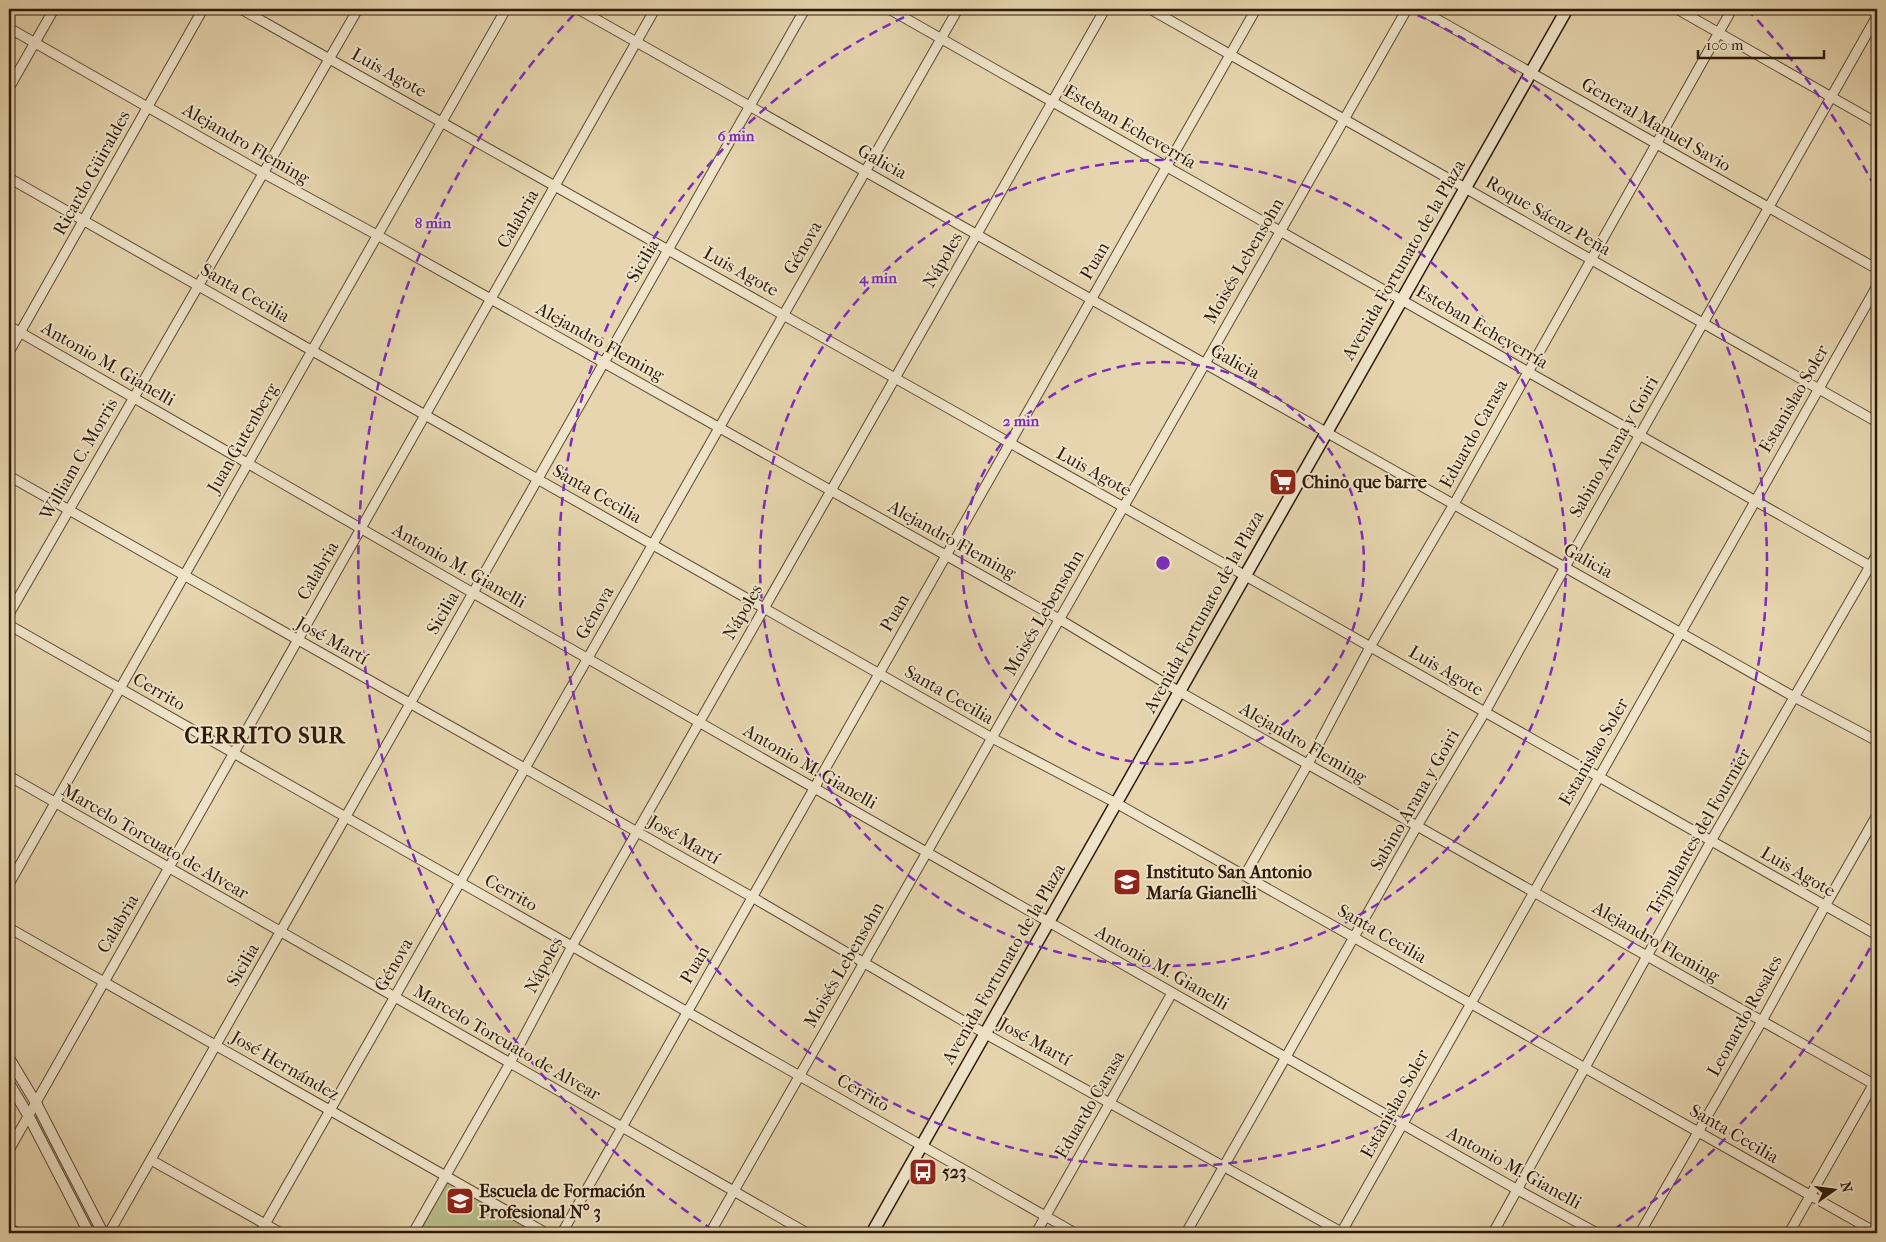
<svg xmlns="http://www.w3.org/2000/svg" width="1886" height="1242" font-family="'IM FELL French Canon',serif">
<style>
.green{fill:#b8bc88;stroke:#736b48}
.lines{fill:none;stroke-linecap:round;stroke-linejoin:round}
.minor-casing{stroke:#5c4932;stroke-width:11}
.tertiary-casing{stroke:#5c4932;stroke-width:12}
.secondary-casing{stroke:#2e1a08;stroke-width:14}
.minor{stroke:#efe4ca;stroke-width:9}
.tertiary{stroke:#efe4ca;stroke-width:10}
.secondary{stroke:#efe4ca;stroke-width:11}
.ring{fill:none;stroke:#7b2cbf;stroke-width:2.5;stroke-dasharray:9 6}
.labels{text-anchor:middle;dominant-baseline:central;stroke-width:4;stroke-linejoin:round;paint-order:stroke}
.street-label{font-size:18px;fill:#2e1a08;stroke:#efe4ca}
.poi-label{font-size:18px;font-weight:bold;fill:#2e1a08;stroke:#efe4ca;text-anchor:start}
.district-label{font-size:22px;font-weight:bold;letter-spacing:1px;fill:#2e1a08;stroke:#efe4ca}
.centre{fill:#7b2cbf;stroke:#efe4ca;stroke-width:2.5}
.ring-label{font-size:15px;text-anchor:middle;font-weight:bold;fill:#7b2cbf;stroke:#efe4ca;stroke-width:4;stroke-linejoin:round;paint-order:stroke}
</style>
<rect width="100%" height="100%" fill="#e6d5ae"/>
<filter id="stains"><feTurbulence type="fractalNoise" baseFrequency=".004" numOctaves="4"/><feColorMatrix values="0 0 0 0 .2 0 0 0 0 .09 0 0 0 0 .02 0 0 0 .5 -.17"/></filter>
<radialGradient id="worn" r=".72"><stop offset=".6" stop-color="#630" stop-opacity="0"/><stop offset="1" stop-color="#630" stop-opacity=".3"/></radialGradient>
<path class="green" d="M 39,1116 L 99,1233 L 93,1233 L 34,1119 Z
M 449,1179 L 546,1233 L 419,1233 Z"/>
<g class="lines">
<defs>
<path id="minor" d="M 241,9 L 1244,575 L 1877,935
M 578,9 L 1796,698 L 1877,741
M 889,9 L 1877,570
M 1150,9 L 1877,422
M 1419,9 L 1877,269
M 1677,9 L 1877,123
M 9,28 L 263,173 L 377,235 L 1059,619 L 1180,692 L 1877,1086
M 9,88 L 54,9
M 9,178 L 992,738 L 1116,803 L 1877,1233
M 9,326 L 473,593 L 1516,1189 L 1597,1233
M 9,352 L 203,9
M 9,476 L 752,897 L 984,1033 L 1343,1233
M 9,614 L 358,9
M 9,625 L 1075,1233
M 9,776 L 807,1233
M 1245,875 L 1308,764 L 1370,647 L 1454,504 L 1732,9
M 9,884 L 506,9
M 9,928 L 546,1233
M 9,1150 L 655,9
M 151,1160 L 281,1233
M 9,1228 L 18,1233
M 109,1233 L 805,9
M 260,1233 L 958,9
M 413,1233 L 510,1063 L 572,946 L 1105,9
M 562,1233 L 1256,9
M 710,1233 L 1407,9
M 1036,1233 L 1172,993
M 1186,1233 L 1417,826 L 1485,712 L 1565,567 L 1877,16
M 1341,1233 L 1877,286
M 1493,1233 L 1711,841 L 1877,554
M 1640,1233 L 1762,1021 L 1825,906 L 1877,815
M 1789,1233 L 1877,1078"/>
<path id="tertiary" d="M 9,1058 L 36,1103 L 103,1233
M 9,1083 L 28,1115 L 89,1233"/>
<path id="secondary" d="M 872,1233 L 1567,9"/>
</defs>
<use href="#minor" class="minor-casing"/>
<use href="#tertiary" class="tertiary-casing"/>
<use href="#secondary" class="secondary-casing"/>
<use href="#minor" class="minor"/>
<use href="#tertiary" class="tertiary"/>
<use href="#secondary" class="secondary"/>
</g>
<g class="ring">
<circle cx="1163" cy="563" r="201"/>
<circle cx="1163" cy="563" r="403"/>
<path d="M1404 9A604 604 0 1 1 922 9"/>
<path d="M1877 935A805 805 0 0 1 1613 1230M713 1230A805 805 0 0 1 579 9M1747 9A805 805 0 0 1 1877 191"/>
</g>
<defs>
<symbol id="supermarket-square" viewBox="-11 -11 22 22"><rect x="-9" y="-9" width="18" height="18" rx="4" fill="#8f2418" stroke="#efe4ca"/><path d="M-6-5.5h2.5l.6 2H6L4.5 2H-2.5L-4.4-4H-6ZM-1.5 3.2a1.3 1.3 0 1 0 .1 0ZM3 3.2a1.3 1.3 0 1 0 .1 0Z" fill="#fff"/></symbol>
<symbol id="school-square" viewBox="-11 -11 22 22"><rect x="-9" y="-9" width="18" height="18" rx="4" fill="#8f2418" stroke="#efe4ca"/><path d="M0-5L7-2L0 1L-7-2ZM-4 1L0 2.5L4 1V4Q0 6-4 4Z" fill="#fff"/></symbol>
<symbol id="bus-square" viewBox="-11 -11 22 22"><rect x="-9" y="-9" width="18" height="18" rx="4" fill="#8f2418" stroke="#efe4ca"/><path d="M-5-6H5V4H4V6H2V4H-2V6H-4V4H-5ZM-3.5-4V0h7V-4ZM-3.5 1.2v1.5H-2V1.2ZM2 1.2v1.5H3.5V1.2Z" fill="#fff"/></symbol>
</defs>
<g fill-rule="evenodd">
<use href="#supermarket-square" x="1267" y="466" width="32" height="32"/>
<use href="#school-square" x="1111" y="866" width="32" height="32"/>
<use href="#bus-square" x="907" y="1156" width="32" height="32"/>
<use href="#school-square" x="444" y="1185" width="32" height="32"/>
</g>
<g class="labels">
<g class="street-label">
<text transform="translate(389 73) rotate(29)">Luis Agote</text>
<text transform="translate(1656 125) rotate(30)">General Manuel Savio</text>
<text transform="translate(1130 127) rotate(30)">Esteban Echeverría</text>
<text transform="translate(246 144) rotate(30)">Alejandro Fleming</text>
<text transform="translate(882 162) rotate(29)">Galicia</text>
<text transform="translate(92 173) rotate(-61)">Ricardo Güiraldes</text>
<text transform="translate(1548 216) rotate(30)">Roque Sáenz Peña</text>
<text transform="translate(518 219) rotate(-60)">Calabria</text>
<text transform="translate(803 248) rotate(-60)">Génova</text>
<text transform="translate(943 260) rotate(-60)">Nápoles</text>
<text transform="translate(1404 260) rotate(-60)">Avenida Fortunato de la Plaza</text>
<text transform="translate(643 261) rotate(-60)">Sicilia</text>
<text transform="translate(1095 261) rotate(-60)">Puan</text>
<text transform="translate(1244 261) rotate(-60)">Moisés Lebensohn</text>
<text transform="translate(741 272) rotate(29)">Luis Agote</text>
<text transform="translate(245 293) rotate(30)">Santa Cecilia</text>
<text transform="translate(1482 327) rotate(30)">Esteban Echeverría</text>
<text transform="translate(600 342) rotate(29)">Alejandro Fleming</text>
<text transform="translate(1235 362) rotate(29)">Galicia</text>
<text transform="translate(108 364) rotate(30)">Antonio M. Gianelli</text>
<text transform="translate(1794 399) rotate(-60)">Estanislao Soler</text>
<text transform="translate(1474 434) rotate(-61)">Eduardo Carasa</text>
<text transform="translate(243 438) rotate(-60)">Juan Gutenberg</text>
<text transform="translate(1614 447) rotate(-60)">Sabino Arana y Goiri</text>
<text transform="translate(79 459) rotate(-60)">William C. Morris</text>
<text transform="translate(1094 472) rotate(29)">Luis Agote</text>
<text transform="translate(597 494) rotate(30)">Santa Cecilia</text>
<text transform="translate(952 540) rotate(29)">Alejandro Fleming</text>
<text transform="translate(1588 561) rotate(29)">Galicia</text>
<text transform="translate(459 566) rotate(30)">Antonio M. Gianelli</text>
<text transform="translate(318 571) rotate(-60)">Calabria</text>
<text transform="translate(743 612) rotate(-60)">Nápoles</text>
<text transform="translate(1204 612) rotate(-61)">Avenida Fortunato de la Plaza</text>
<text transform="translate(443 613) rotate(-60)">Sicilia</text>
<text transform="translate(595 613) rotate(-60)">Génova</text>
<text transform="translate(895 613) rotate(-60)">Puan</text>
<text transform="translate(1044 613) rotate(-60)">Moisés Lebensohn</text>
<text transform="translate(332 641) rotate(29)">José Martí</text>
<text transform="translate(1446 671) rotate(30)">Luis Agote</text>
<text transform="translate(159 692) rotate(30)">Cerrito</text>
<text transform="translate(949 695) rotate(30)">Santa Cecilia</text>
<text transform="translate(1303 743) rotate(30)">Alejandro Fleming</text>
<text transform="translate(1594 752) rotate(-60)">Estanislao Soler</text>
<text transform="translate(810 767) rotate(30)">Antonio M. Gianelli</text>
<text transform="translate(1415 800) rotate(-60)">Sabino Arana y Goiri</text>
<text transform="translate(1699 832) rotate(-60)">Tripulantes del Fournier</text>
<text transform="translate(684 840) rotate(30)">José Martí</text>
<text transform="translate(155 842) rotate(30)">Marcelo Torcuato de Alvear</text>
<text transform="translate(1798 872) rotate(30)">Luis Agote</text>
<text transform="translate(511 893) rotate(29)">Cerrito</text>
<text transform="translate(118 924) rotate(-60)">Calabria</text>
<text transform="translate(1382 934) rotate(30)">Santa Cecilia</text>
<text transform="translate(1656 942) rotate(30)">Alejandro Fleming</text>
<text transform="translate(1004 964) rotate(-60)">Avenida Fortunato de la Plaza</text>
<text transform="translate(243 965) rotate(-60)">Sicilia</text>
<text transform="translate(394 965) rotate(-60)">Génova</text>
<text transform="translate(544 965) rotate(-62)">Nápoles</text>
<text transform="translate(695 965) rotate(-60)">Puan</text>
<text transform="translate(844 965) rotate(-60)">Moisés Lebensohn</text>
<text transform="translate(1162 968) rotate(30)">Antonio M. Gianelli</text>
<text transform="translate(1745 1016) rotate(-61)">Leonardo Rosales</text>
<text transform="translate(1035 1042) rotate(29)">José Martí</text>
<text transform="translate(507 1043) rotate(30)">Marcelo Torcuato de Alvear</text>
<text transform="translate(285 1066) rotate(30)">José Hernández</text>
<text transform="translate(863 1093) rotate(30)">Cerrito</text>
<text transform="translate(1395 1104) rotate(-61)">Estanislao Soler</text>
<text transform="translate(1090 1105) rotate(-60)">Eduardo Carasa</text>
<text transform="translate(1734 1134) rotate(30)">Santa Cecilia</text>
<text transform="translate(1514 1168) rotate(29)">Antonio M. Gianelli</text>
</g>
<g class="poi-label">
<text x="1302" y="482">Chino que barre</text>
<text x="1146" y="872">Instituto San Antonio<tspan x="1146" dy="21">María Gianelli</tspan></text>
<text x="942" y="1172">523</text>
<text x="479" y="1191">Escuela de Formación<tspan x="479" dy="21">Profesional N° 3</tspan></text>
</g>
<g class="district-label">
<text x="265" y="736">CERRITO SUR</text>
</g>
</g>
<circle cx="1163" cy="563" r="8" class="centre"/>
<g class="ring-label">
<text x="736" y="141">6 min</text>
<text x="433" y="228">8 min</text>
<text x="878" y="283">4 min</text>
<text x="1021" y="426">2 min</text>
</g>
<rect width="1886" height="1242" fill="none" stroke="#e6d5ae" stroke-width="30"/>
<rect x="10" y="10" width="1866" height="1222" fill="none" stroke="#2e1a08" stroke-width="2.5"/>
<rect x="15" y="15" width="1856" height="1212" fill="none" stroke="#2e1a08"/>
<g transform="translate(1834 1190) rotate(76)" stroke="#efe4ca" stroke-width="4" paint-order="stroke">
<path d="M0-4L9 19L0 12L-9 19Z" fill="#2e1a08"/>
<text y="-8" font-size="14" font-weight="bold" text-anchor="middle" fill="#2e1a08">N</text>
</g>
<path d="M1698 50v8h126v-8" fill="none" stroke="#2e1a08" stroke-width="2.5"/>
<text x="1706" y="50" font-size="15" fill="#2e1a08" stroke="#efe4ca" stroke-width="4" paint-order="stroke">100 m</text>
<rect width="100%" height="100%" filter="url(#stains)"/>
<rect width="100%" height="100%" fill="url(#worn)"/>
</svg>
